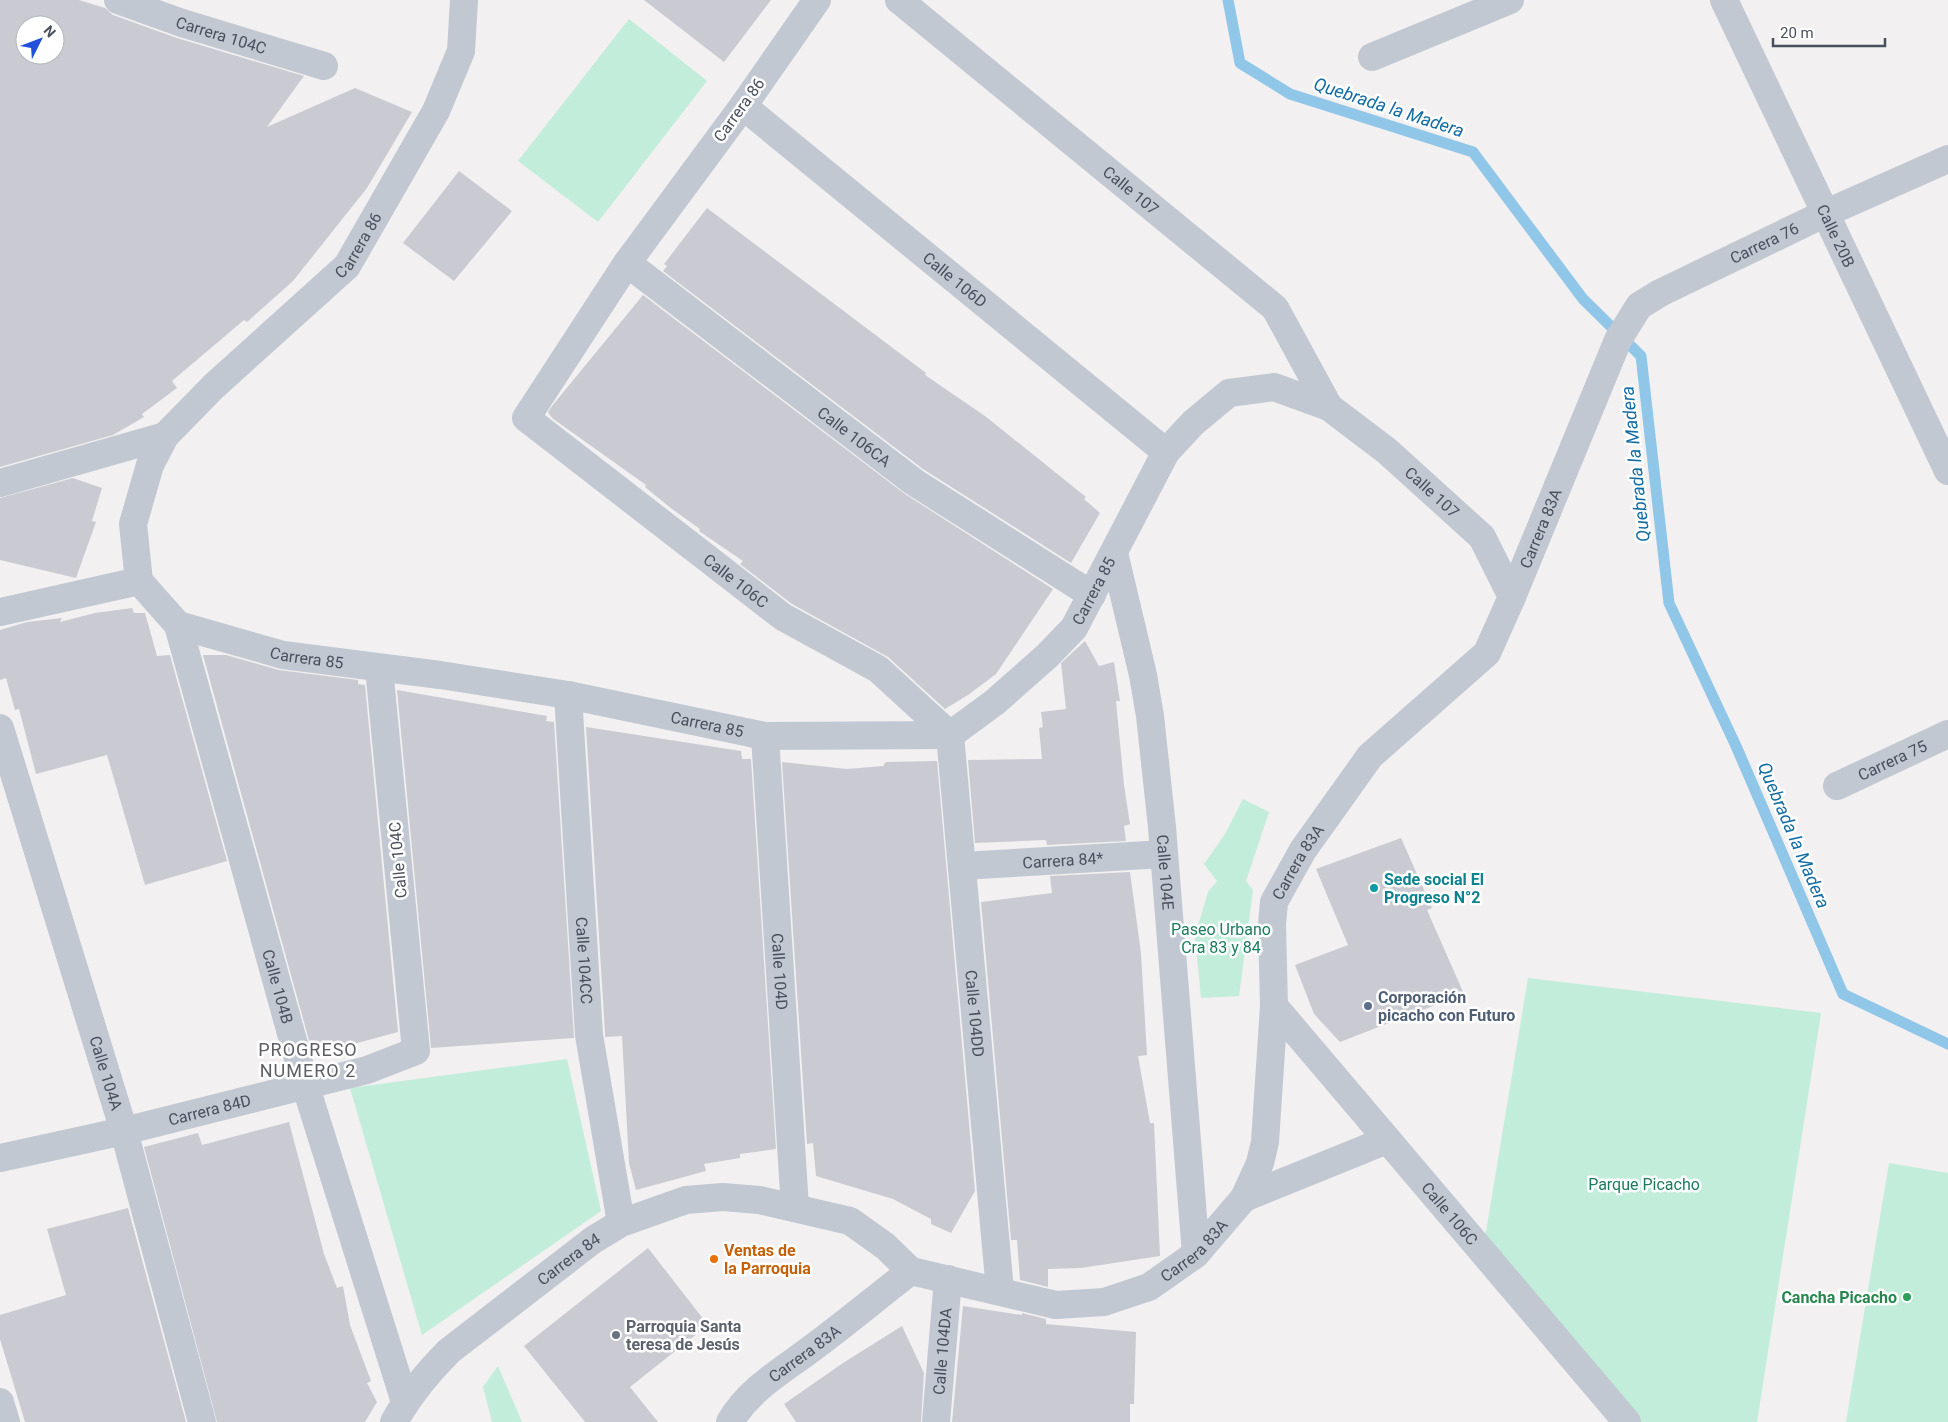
<svg xmlns="http://www.w3.org/2000/svg" width="1948" height="1422" font-family="Roboto,sans-serif">
<style>
.green{fill:#c1edda}
.lines{fill:none;stroke-linecap:round;stroke-linejoin:round}
.stream{stroke:#90c6e8;stroke-width:11}
.building{fill:#cacbd2;fill-rule:evenodd}
.street{stroke:#c1c8d1;stroke-width:28}
.culture-dot{fill:#0f9aa8;stroke:#fff;stroke-width:2}
.service-dot{fill:#5c6f8a;stroke:#fff;stroke-width:2}
.food-dot{fill:#e8710a;stroke:#fff;stroke-width:2}
.leisure-dot{fill:#2e9e5b;stroke:#fff;stroke-width:2}
.worship-dot{fill:#6b7280;stroke:#fff;stroke-width:2}
.labels{text-anchor:middle;dominant-baseline:central;stroke-width:5;stroke-linejoin:round;paint-order:stroke}
.street-label{font-size:16px;fill:#49505d;stroke:#fff}
.culture-label{font-size:16px;font-weight:bold;fill:#0d838f;stroke:#fff;text-anchor:start}
.park-label{font-size:16px;fill:#1c7c5d;stroke:#fff}
.service-label{font-size:16px;font-weight:bold;fill:#4e5e75;stroke:#fff;text-anchor:start}
.food-label{font-size:16px;font-weight:bold;fill:#c56008;stroke:#fff;text-anchor:start}
.leisure-label{font-size:16px;font-weight:bold;fill:#27864d;stroke:#fff;text-anchor:end}
.worship-label{font-size:16px;font-weight:bold;fill:#5b616d;stroke:#fff;text-anchor:start}
.water-label{font-size:18px;font-style:italic;fill:#136da5;stroke:#fff}
.neighbourhood-label{font-size:18px;letter-spacing:1px;fill:#5d5f65;stroke:#fff}
</style>
<rect width="100%" height="100%" fill="#f2f0f0"/>
<path class="green" d="M 629,19 L 707,81 L 598,222 L 518,161 Z
M 1243,799 L 1269,812 L 1246,881 L 1253,890 L 1239,996 L 1201,998 L 1195,936 L 1208,892 L 1217,881 L 1204,864 L 1225,834 Z
M 1528,978 L 1821,1013 L 1757,1422 L 1640,1422 L 1485,1238 Z
M 567,1059 L 601,1211 L 422,1335 L 350,1088 Z
M 1889,1163 L 1948,1173 L 1948,1422 L 1846,1422 Z
M 498,1366 L 522,1422 L 492,1422 L 483,1387 Z"/>
<g class="lines">
<path class="stream" d="M 1228,0 L 1240,63 L 1290,94 L 1473,152 L 1583,299 L 1641,356 L 1669,603 L 1736,746 L 1843,994 L 1948,1044"/>
</g>
<path class="building" d="M 0,0 L 79,0 L 105,8 L 113,15 L 177,38 L 304,76 L 267,127 L 355,88 L 412,112 L 367,188 L 293,281 L 247,322 L 244,320 L 172,381 L 177,388 L 142,414 L 144,417 L 113,435 L 0,467 ZM 25,25 L 55,25 L 55,55 L 25,55 Z
M 644,0 L 771,0 L 724,62 Z
M 459,171 L 512,211 L 454,281 L 403,243 Z
M 707,208 L 926,373 L 925,375 L 985,416 L 1086,497 L 1084,499 L 1100,513 L 1071,563 L 923,469 L 663,271 L 667,266 L 664,264 Z
M 643,295 L 905,494 L 1053,589 L 996,674 L 968,695 L 945,709 L 888,657 L 792,604 L 740,564 L 743,561 L 699,531 L 700,529 L 672,509 L 645,487 L 646,485 L 552,418 L 548,412 L 552,406 Z
M 73,478 L 102,488 L 92,521 L 96,522 L 76,578 L 0,560 L 0,498 Z
M 132,608 L 134,613 L 145,613 L 157,656 L 170,655 L 227,861 L 145,885 L 107,755 L 36,774 L 19,709 L 15,710 L 6,678 L 0,680 L 0,630 L 27,622 L 62,618 L 60,622 L 95,613 Z
M 1085,641 L 1099,666 L 1114,662 L 1120,701 L 1116,701 L 1124,785 L 1130,824 L 1124,826 L 1126,841 L 1047,845 L 1046,840 L 975,843 L 968,760 L 1042,759 L 1039,728 L 1043,727 L 1041,712 L 1066,709 L 1061,663 Z
M 203,655 L 226,655 L 279,670 L 358,680 L 358,684 L 365,685 L 398,1032 L 313,1055 Z
M 397,690 L 547,716 L 546,721 L 554,722 L 574,1038 L 431,1048 Z
M 586,727 L 741,751 L 742,759 L 751,759 L 776,1149 L 740,1154 L 740,1158 L 704,1164 L 706,1171 L 636,1190 L 629,1163 L 622,1036 L 605,1037 L 605,1033 Z
M 937,761 L 975,1191 L 951,1233 L 931,1224 L 931,1219 L 893,1199 L 816,1176 L 813,1143 L 807,1144 L 782,762 L 847,769 L 883,766 L 886,762 Z
M 1401,838 L 1432,908 L 1427,910 L 1464,994 L 1340,1042 L 1314,1014 L 1295,965 L 1348,945 L 1316,869 Z
M 1130,872 L 1141,953 L 1147,1055 L 1138,1056 L 1150,1123 L 1154,1123 L 1160,1256 L 1081,1268 L 1048,1269 L 1048,1287 L 1020,1280 L 1017,1240 L 1011,1240 L 981,902 L 1052,893 L 1050,876 Z
M 289,1122 L 324,1254 L 337,1288 L 343,1286 L 350,1325 L 371,1381 L 367,1383 L 377,1402 L 365,1422 L 217,1422 L 144,1147 L 198,1133 L 202,1145 Z
M 128,1208 L 186,1422 L 25,1422 L 0,1339 L 0,1315 L 66,1295 L 47,1229 Z
M 648,1248 L 708,1325 L 630,1387 L 658,1422 L 585,1422 L 524,1346 Z
M 963,1306 L 1022,1315 L 1022,1313 L 1046,1319 L 1046,1324 L 1136,1332 L 1134,1404 L 1130,1404 L 1130,1422 L 952,1422 Z
M 902,1326 L 924,1373 L 921,1422 L 796,1422 L 784,1404 L 843,1363 Z"/>
<g class="lines">
<g class="street">
<path id="s1" d="M 118,0 L 182,23 L 324,66"/>
<path id="s2" d="M 817,0 L 743,106 L 627,263 L 526,418 L 783,617 L 878,669 L 950,735 L 1000,1291"/>
<path id="s3" d="M 899,0 L 1275,308 L 1329,407"/>
<path id="s4" d="M 1724,0 L 1948,471"/>
<path d="M 1372,57 L 1510,0"/>
<path id="s5" d="M 743,106 L 1166,452"/>
<path id="s6" d="M 627,263 L 914,482 L 1092,595"/>
<path d="M 0,483 L 165,436"/>
<path id="s7" d="M 1114,553 L 1143,675 L 1150,716 L 1162,827 L 1196,1254"/>
<path id="s8" d="M 139,581 L 178,625 L 283,655 L 440,675 L 568,695 L 765,736 L 950,735 L 995,702 L 1047,656 L 1074,628 L 1166,452 L 1193,423 L 1229,393 L 1274,387 L 1329,407 L 1387,451 L 1482,537 L 1512,597"/>
<path id="s9" d="M 139,581 L 133,524 L 150,465 L 165,436 L 214,386 L 347,266 L 436,111 L 461,51 L 464,0"/>
<path d="M 0,612 L 139,581"/>
<path id="s10" d="M 178,625 L 305,1084 L 405,1402"/>
<path id="s11" d="M 568,695 L 589,1035 L 621,1223"/>
<path id="s12" d="M 0,728 L 124,1131 L 202,1422"/>
<path id="s13" d="M 765,736 L 795,1208"/>
<path id="s14" d="M 1837,786 L 1948,734"/>
<path id="s15" d="M 962,866 L 1164,854"/>
<path id="s16" d="M 1274,1006 L 1627,1422"/>
<path id="s17" d="M 0,1158 L 124,1131 L 367,1070 L 416,1051 L 379,668"/>
<path d="M 1244,1198 L 1387,1140"/>
<path d="M 0,1402 L 6,1422"/>
<path id="s18" d="M 394,1422 C 409,1395 427,1373 449,1351 L 593,1240 L 621,1223 L 686,1200 L 723,1197 L 759,1200 L 850,1221 L 885,1246 L 911,1271 L 1056,1305 L 1104,1302 L 1149,1287 L 1196,1254 L 1244,1198 L 1260,1163 L 1265,1142 L 1274,1006 L 1272,924 L 1274,902 L 1303,850 L 1370,756 L 1487,653 L 1512,597 L 1618,340 L 1639,306 L 1660,293 L 1824,214 L 1948,159"/>
<path id="s19" d="M 730,1422 C 749,1389 782,1371 811,1349 C 845,1324 877,1297 911,1271"/>
<path id="s20" d="M 936,1422 L 948,1279"/>
</g>
</g>
<circle class="culture-dot" cx="1374" cy="888" r="5"/>
<circle class="service-dot" cx="1368" cy="1006" r="5"/>
<circle class="food-dot" cx="714" cy="1259" r="5"/>
<circle class="leisure-dot" cx="1907" cy="1297" r="5"/>
<circle class="worship-dot" cx="616" cy="1335" r="5"/>
<g class="labels">
<g class="street-label">
<text stroke="none"><textPath href="#s1" startOffset="109">Carrera 104C</textPath></text>
<text transform="translate(739 110) rotate(-54)">Carrera 86</text>
<text stroke="none"><textPath href="#s3" startOffset="300">Calle 107</textPath></text>
<text stroke="none"><textPath href="#s4" startOffset="261">Calle 20B</textPath></text>
<text stroke="none"><textPath href="#s18" startOffset="2146">Carrera 76</textPath></text>
<text stroke="none"><textPath href="#s9" startOffset="424">Carrera 86</textPath></text>
<text stroke="none"><textPath href="#s5" startOffset="274">Calle 106D</textPath></text>
<text stroke="none"><textPath href="#s6" startOffset="286">Calle 106CA</textPath></text>
<text stroke="none"><textPath href="#s8" startOffset="1529">Calle 107</textPath></text>
<text stroke="none"><textPath href="#s18" startOffset="1762">Carrera 83A</textPath></text>
<text stroke="none"><textPath href="#s2" startOffset="775">Calle 106C</textPath></text>
<text stroke="none"><textPath href="#s8" startOffset="1048">Carrera 85</textPath></text>
<text stroke="none"><textPath href="#s8" startOffset="192">Carrera 85</textPath></text>
<text stroke="none"><textPath href="#s8" startOffset="598">Carrera 85</textPath></text>
<text stroke="none"><textPath href="#s14" startOffset="61">Carrera 75</textPath></text>
<text transform="translate(398 860) rotate(-95)">Calle 104C</text>
<text stroke="none"><textPath href="#s15" startOffset="101">Carrera 84*</textPath></text>
<text stroke="none"><textPath href="#s18" startOffset="1342">Carrera 83A</textPath></text>
<text stroke="none"><textPath href="#s7" startOffset="324">Calle 104E</textPath></text>
<text stroke="none"><textPath href="#s11" startOffset="266">Calle 104CC</textPath></text>
<text stroke="none"><textPath href="#s13" startOffset="236">Calle 104D</textPath></text>
<text stroke="none"><textPath href="#s10" startOffset="375">Calle 104B</textPath></text>
<text stroke="none"><textPath href="#s2" startOffset="1320">Calle 104DD</textPath></text>
<text stroke="none"><textPath href="#s12" startOffset="361">Calle 104A</textPath></text>
<text stroke="none"><textPath href="#s17" startOffset="215">Carrera 84D</textPath></text>
<text stroke="none"><textPath href="#s16" startOffset="272">Calle 106C</textPath></text>
<text stroke="none"><textPath href="#s18" startOffset="922">Carrera 83A</textPath></text>
<text stroke="none"><textPath href="#s18" startOffset="241">Carrera 84</textPath></text>
<text stroke="none"><textPath href="#s20" startOffset="71">Calle 104DA</textPath></text>
<text stroke="none"><textPath href="#s19" startOffset="102">Carrera 83A</textPath></text>
</g>
<g class="culture-label">
<text x="1384" y="879">Sede social El<tspan x="1384" dy="18">Progreso N°2</tspan></text>
</g>
<g class="park-label">
<text x="1221" y="929">Paseo Urbano<tspan x="1221" dy="18">Cra 83 y 84</tspan></text>
<text x="1644" y="1184">Parque Picacho</text>
</g>
<g class="service-label">
<text x="1378" y="997">Corporación<tspan x="1378" dy="18">picacho con Futuro</tspan></text>
</g>
<g class="food-label">
<text x="724" y="1250">Ventas de<tspan x="724" dy="18">la Parroquia</tspan></text>
</g>
<g class="leisure-label">
<text x="1897" y="1297">Cancha Picacho</text>
</g>
<g class="worship-label">
<text x="626" y="1326">Parroquia Santa<tspan x="626" dy="18">teresa de Jesús</tspan></text>
</g>
<g class="water-label">
<text transform="translate(1389 107) rotate(18)">Quebrada la Madera</text>
<text transform="translate(1635 464) rotate(-96)">Quebrada la Madera</text>
<text transform="translate(1794 835) rotate(67)">Quebrada la Madera</text>
</g>
<g class="neighbourhood-label">
<text x="308" y="1049">PROGRESO<tspan x="308" dy="21">NUMERO 2</tspan></text>
</g>
</g>
<g transform="translate(40 40) rotate(48)"><circle r="24" fill="#ffffff" stroke="#b6b9be"/>
<path d="M0-4L9 19L0 12L-9 19Z" fill="#2151db"/>
<text y="-8" font-size="14" font-weight="bold" text-anchor="middle" fill="#49505d">N</text>
</g>
<path d="M1773 38v8h112v-8" fill="none" stroke="#49505d" stroke-width="2.5"/>
<text x="1780" y="38" font-size="15" fill="#49505d" stroke="#ffffff" stroke-width="4" paint-order="stroke">20 m</text>
</svg>
